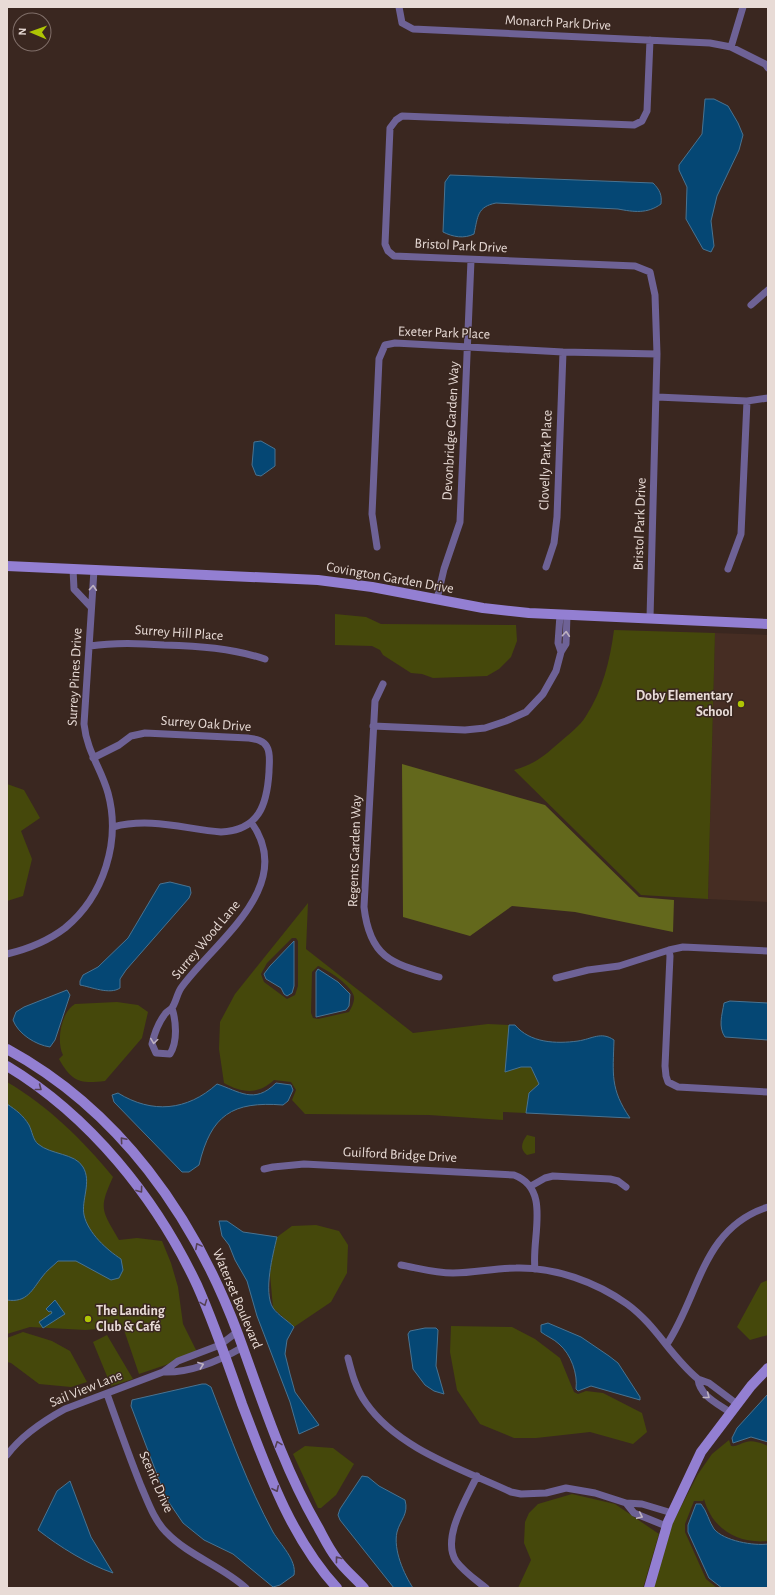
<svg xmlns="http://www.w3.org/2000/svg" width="775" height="1595" font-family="'Alegreya Sans',sans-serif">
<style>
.built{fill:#462d23}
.green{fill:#45480b;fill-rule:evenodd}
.forest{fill:#63681c}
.water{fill:#054774;stroke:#497391}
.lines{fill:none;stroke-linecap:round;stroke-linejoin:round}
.street{stroke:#6e6296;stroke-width:7}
.secondary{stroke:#937fd2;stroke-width:10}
.oneway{stroke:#bdb1c0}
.oneway2{stroke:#554155}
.poi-dot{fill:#afc504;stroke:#3a2720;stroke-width:1.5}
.labels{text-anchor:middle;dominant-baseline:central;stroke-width:3;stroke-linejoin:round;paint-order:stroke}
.street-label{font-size:14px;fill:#e8dbd6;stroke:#3a2720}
.poi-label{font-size:14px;font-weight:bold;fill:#e8dbd6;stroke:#3a2720;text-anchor:end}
</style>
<rect width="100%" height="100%" fill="#3a2720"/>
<path class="built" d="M 715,633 L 768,635 L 768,902 L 708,899 Z"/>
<path class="green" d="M 335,614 L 366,617 L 381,624 L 516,625 L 517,641 L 511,657 L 499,669 L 487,676 L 433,678 L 422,674 L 411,673 L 383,655 L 380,650 L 372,646 L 335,645 Z
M 614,630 L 715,633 L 708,899 L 641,895 L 514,770 C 535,764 544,756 560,742 C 569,734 580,726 586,716 C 603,690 610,660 614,630 Z
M 7,784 L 24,790 L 40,818 L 21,831 L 32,859 L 23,896 L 7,901 Z
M 308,903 L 306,949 L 413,1033 L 488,1024 L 509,1025 L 505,1072 L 521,1067 L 531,1067 L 539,1084 L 529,1093 L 526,1113 L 503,1112 L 503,1120 L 429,1115 L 305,1114 L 292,1100 L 296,1090 L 291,1082 L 274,1080 C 258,1095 242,1093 224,1083 L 219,1049 L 220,1022 L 235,994 ZM 292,938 L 296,938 L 298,941 L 298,986 L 295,995 L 287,999 L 264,982 L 261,974 L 267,963 ZM 318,966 C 328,970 349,984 353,994 C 356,999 352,1007 349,1012 L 318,1019 L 313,1018 L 311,1013 L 312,972 Z
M 117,1002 L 138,1005 L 148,1012 L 142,1038 L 105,1081 C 80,1084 72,1082 59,1059 L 63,1055 C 56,1041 61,1012 75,1004 Z
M 7,1082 C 48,1106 83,1140 113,1177 C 98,1210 102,1210 119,1240 L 137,1238 L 162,1241 L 171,1263 L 178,1287 L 183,1324 L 198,1354 L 139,1374 L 124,1330 L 107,1328 L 86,1330 L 30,1327 L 7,1334 Z
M 527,1135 L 535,1137 L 535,1153 L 527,1155 C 519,1149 522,1142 527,1135 Z
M 316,1225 L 339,1231 L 348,1245 L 347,1273 L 331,1302 L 294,1327 L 273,1308 L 270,1274 L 272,1254 L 277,1237 L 292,1226 Z
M 768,1280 L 768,1335 L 750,1340 L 737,1327 L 761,1283 Z
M 451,1326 L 512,1327 L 535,1339 L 560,1358 L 574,1392 L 578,1394 L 586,1391 L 603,1393 L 642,1413 L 647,1432 L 633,1444 L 590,1432 L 536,1438 L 514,1438 L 480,1424 L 457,1390 L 450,1352 Z
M 23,1332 L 52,1341 L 70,1351 L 87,1382 L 71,1387 L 39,1384 L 11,1363 L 7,1362 L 7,1338 Z
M 107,1335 L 133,1379 L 111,1386 L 93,1342 Z
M 729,1440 L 731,1446 C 736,1447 741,1443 746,1442 C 753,1440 761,1443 768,1446 L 768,1541 C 738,1544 712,1529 704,1499 L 703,1501 L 694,1501 L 685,1524 L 685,1532 L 706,1579 L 717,1588 L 653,1588 L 672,1524 L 698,1474 L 712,1454 Z
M 305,1446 L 333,1448 L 354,1464 L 336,1495 L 321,1508 L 318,1508 L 293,1454 Z
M 572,1494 L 615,1504 L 659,1534 L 643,1588 L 518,1588 L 531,1560 L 524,1543 L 525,1522 L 529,1513 L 538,1504 Z"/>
<path class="forest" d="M 402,764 L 545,805 L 639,897 L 674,900 L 673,932 L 575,912 L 512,906 L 470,936 L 403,917 Z"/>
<path class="water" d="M 705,99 L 714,99 L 728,106 L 738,123 L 743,135 L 739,150 L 717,196 L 711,221 L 714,246 L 711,252 L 703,249 L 686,219 L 687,187 L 679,170 L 679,165 L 702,134 Z
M 450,175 L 653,183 C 660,190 662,195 661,204 C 647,214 634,212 618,209 L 496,203 C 477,207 478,216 474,234 C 464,239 453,237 443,232 L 445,182 Z
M 261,441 L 275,449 L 275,466 L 261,476 L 256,475 L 252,465 L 254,442 Z
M 170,882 L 190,887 L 191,893 L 189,898 L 126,970 L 120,979 L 120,988 C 110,995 91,987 80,985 L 80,981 L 83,975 L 98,967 L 128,938 L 160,884 Z
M 294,941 L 294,986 L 292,993 L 287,996 L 284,994 L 281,988 L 266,979 L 264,974 L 270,966 Z
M 318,969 L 338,982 L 350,994 L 349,1006 L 346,1010 L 316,1017 L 316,972 Z
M 67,990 L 70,995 L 55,1040 L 50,1047 C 36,1045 18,1034 13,1020 L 16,1012 L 24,1007 Z
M 730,1001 L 768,1003 L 768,1040 L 725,1037 C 718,1027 722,1015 724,1003 Z
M 509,1025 L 515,1025 C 530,1043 556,1044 578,1041 C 592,1039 601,1031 614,1040 C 613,1074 610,1089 630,1118 L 526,1113 L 529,1093 L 539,1084 L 531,1067 L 521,1067 L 505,1072 Z
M 276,1083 L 291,1085 L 293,1090 L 288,1101 L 283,1105 C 232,1101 211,1115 199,1165 L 189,1172 L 182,1172 L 114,1102 L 112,1095 L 118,1093 C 152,1114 187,1111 217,1084 C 239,1091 254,1105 276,1083 Z
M 7,1104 C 16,1110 23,1115 29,1125 C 32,1131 33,1140 38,1144 C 51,1155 75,1153 83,1167 C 92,1182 81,1200 84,1215 C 88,1233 107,1250 121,1259 L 123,1270 L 119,1278 L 111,1280 L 76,1261 L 58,1261 C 53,1266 46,1271 42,1277 C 32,1290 27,1303 7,1300 Z
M 219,1221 L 227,1221 L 243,1232 L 277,1237 C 273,1254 263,1292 273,1308 C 278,1315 288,1321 294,1327 L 287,1340 L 285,1354 L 290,1374 L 295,1392 L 319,1425 L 299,1434 L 290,1402 L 257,1316 L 247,1281 L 235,1260 L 229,1245 L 222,1236 Z
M 55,1300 L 65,1314 L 43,1328 L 39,1322 L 52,1313 L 51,1311 L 49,1312 L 46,1309 Z
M 548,1323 L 581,1337 L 609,1356 L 618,1363 L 640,1397 L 640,1400 L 591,1386 L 578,1391 L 576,1389 C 578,1374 571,1354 559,1344 C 554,1339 546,1336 541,1332 L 541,1325 Z
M 425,1328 L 436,1328 L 438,1330 L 436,1366 L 444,1394 L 434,1391 L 425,1385 L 413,1369 L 408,1334 L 410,1331 Z
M 202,1384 L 206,1384 L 211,1387 C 230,1436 248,1486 273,1532 C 280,1544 297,1560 294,1575 L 280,1585 L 273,1587 L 233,1554 L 204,1540 L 183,1523 L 166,1498 L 131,1406 L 132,1400 Z
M 768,1394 L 768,1442 L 751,1437 L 733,1443 L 732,1438 L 737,1428 Z
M 362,1476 L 368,1477 L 379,1486 L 405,1500 C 409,1514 400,1520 397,1532 C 393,1550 404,1574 413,1588 L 394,1588 L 340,1520 L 338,1515 L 340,1509 Z
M 70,1481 L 91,1537 L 113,1573 C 87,1564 60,1547 38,1530 L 57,1491 Z
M 696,1504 L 701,1504 C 707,1511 709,1522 714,1529 C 724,1541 754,1546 768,1544 L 768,1588 L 722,1588 L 709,1578 L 688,1532 L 688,1525 Z"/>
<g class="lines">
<path class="street" d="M 399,7 L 402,23 L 413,29 L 710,43 L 731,47 L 765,64 L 768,68
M 731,47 L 743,7
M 751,305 L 768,290
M 657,397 L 747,401 L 768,398
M 377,547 L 372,514 L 379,359 L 385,345 L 395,343 L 563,352 L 657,354
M 546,567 L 554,543 L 557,517 L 563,352
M 73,569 L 74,589 L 91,607
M 728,569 L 741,534 L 747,401
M 437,599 L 444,569 L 460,522 L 471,260
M 560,615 L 558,643 L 561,652
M 650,618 L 657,354 L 655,295 L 650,272 L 635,266 L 394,256 L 388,251 L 385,244 L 390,128 L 396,120 L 402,116 L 634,125 L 642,121 L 647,111 L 650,40
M 90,646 C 115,642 139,643 164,645 C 199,646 231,648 265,659
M 383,684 L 375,701 L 364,907 C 370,960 394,964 439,977
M 373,726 L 465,730 L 485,728 L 506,721 L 526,712 L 543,694 L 556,671 L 561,652 L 566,644 L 567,615
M 93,758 L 119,745 L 131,736 L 145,733 L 248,738 C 255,739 264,740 267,747 C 271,754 269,764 269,772 C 267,805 259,830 221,832 C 185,829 150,817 113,827
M 669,950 L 670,956 L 665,1066 L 666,1076 L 668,1082 L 678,1087 L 768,1092
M 7,954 C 28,949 48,941 65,928 C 104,896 121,841 108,793 C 101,768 87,752 84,724 L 94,570
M 556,978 L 588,970 L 619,966 L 669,950 L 683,947 L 768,951
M 172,1008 C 176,1021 178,1041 170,1054 L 156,1053 L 152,1044 C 154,1035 159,1022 165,1014 C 167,1011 170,1010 172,1008 C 176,1002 177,994 181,988 C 214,942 298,886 251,822
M 264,1169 L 273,1167 L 304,1164 L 514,1175 C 552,1189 531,1237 535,1269
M 531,1186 L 545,1178 L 553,1176 L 610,1179 L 618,1181 L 626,1187
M 401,1265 C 418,1268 435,1273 453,1273 C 474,1273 495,1268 516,1268 C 555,1267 596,1282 627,1304 C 656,1325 671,1357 698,1379
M 667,1344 C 700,1294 702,1228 768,1207
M 348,1358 C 352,1374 356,1389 366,1403 C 398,1449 462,1469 511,1492 L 521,1494 L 546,1493 L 566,1488 L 595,1493 L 626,1503
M 163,1372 C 191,1373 219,1361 243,1347
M 107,1394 C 118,1425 129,1456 141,1486 C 148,1502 154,1520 166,1532 C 189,1556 222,1566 246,1588
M 731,1413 C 717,1403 700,1396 698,1379 L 709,1383 L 737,1404
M 7,1455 C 22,1435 43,1421 65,1409 L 163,1372 L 178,1361 L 220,1345 L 237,1332
M 477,1476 C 467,1498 441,1538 456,1561 C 464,1572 476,1580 486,1588
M 666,1526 L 634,1513 L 626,1503 L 642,1504 L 672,1513"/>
<path class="secondary" d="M 7,566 L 318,580 L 372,587 L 483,608 L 529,613 L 768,624
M 7,1049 C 119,1110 194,1216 238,1334 C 262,1400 283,1467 318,1527 C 324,1538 329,1549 337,1559 C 344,1569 355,1578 364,1588
M 7,1066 C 90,1116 156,1198 197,1285 C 214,1323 228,1364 242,1404 C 266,1467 290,1537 337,1588
M 649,1588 L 668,1522 L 701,1452 L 751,1386 L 768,1368"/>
</g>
<defs><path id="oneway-chevron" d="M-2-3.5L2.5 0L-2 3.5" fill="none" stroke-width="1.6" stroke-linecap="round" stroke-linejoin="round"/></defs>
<g class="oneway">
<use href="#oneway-chevron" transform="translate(93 588) rotate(-86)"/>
<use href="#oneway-chevron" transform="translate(566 634) rotate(-86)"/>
<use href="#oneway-chevron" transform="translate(154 1041) rotate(98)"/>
<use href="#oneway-chevron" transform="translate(201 1365) rotate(-20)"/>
<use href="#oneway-chevron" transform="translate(707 1396) rotate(38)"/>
<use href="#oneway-chevron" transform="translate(640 1516) rotate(25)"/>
</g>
<g class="oneway2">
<use href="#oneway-chevron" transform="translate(39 1088) rotate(38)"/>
<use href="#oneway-chevron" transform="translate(123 1140) rotate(-131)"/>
<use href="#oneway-chevron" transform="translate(140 1190) rotate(54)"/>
<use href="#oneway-chevron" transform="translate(198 1246) rotate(-118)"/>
<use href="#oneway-chevron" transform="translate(204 1303) rotate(69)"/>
<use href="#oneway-chevron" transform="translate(278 1444) rotate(-110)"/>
<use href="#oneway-chevron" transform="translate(276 1489) rotate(65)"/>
<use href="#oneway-chevron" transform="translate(338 1559) rotate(-128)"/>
</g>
<g class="poi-dot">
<circle cx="741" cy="704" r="4"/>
<circle cx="88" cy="1319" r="4"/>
</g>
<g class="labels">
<g class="street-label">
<text transform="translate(558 23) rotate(3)">Monarch Park Drive</text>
<text transform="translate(461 246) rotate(3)">Bristol Park Drive</text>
<text transform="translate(444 333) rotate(2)">Exeter Park Place</text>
<text transform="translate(451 431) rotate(-87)">Devonbridge Garden Way</text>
<text transform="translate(546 460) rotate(-88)">Clovelly Park Place</text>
<text transform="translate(640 524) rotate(-88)">Bristol Park Drive</text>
<text transform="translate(390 578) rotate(10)">Covington Garden Drive</text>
<text transform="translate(179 633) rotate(4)">Surrey Hill Place</text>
<text transform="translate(75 677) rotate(-87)">Surrey Pines Drive</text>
<text transform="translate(206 724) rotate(4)">Surrey Oak Drive</text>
<text transform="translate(355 851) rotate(-88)">Regents Garden Way</text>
<text transform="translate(206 940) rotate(-50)">Surrey Wood Lane</text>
<text transform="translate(400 1155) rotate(3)">Guilford Bridge Drive</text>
<text transform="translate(237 1299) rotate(67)">Waterset Boulevard</text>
<text transform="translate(86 1389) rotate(-22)">Sail View Lane</text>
<text transform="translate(156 1482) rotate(66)">Scenic Drive</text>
</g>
<g class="poi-label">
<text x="733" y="696">Doby Elementary<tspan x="733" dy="16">School</tspan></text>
<text x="96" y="1311" text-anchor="start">The Landing<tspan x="96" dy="16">Club &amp; Café</tspan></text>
</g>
</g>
<rect width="775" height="1595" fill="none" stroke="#e8dbd6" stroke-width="16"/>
<g transform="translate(32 32) rotate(272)"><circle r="19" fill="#3a2720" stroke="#806f69"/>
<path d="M0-3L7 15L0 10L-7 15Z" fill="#afc504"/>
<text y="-6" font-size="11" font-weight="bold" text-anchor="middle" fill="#e8dbd6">N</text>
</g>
</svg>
